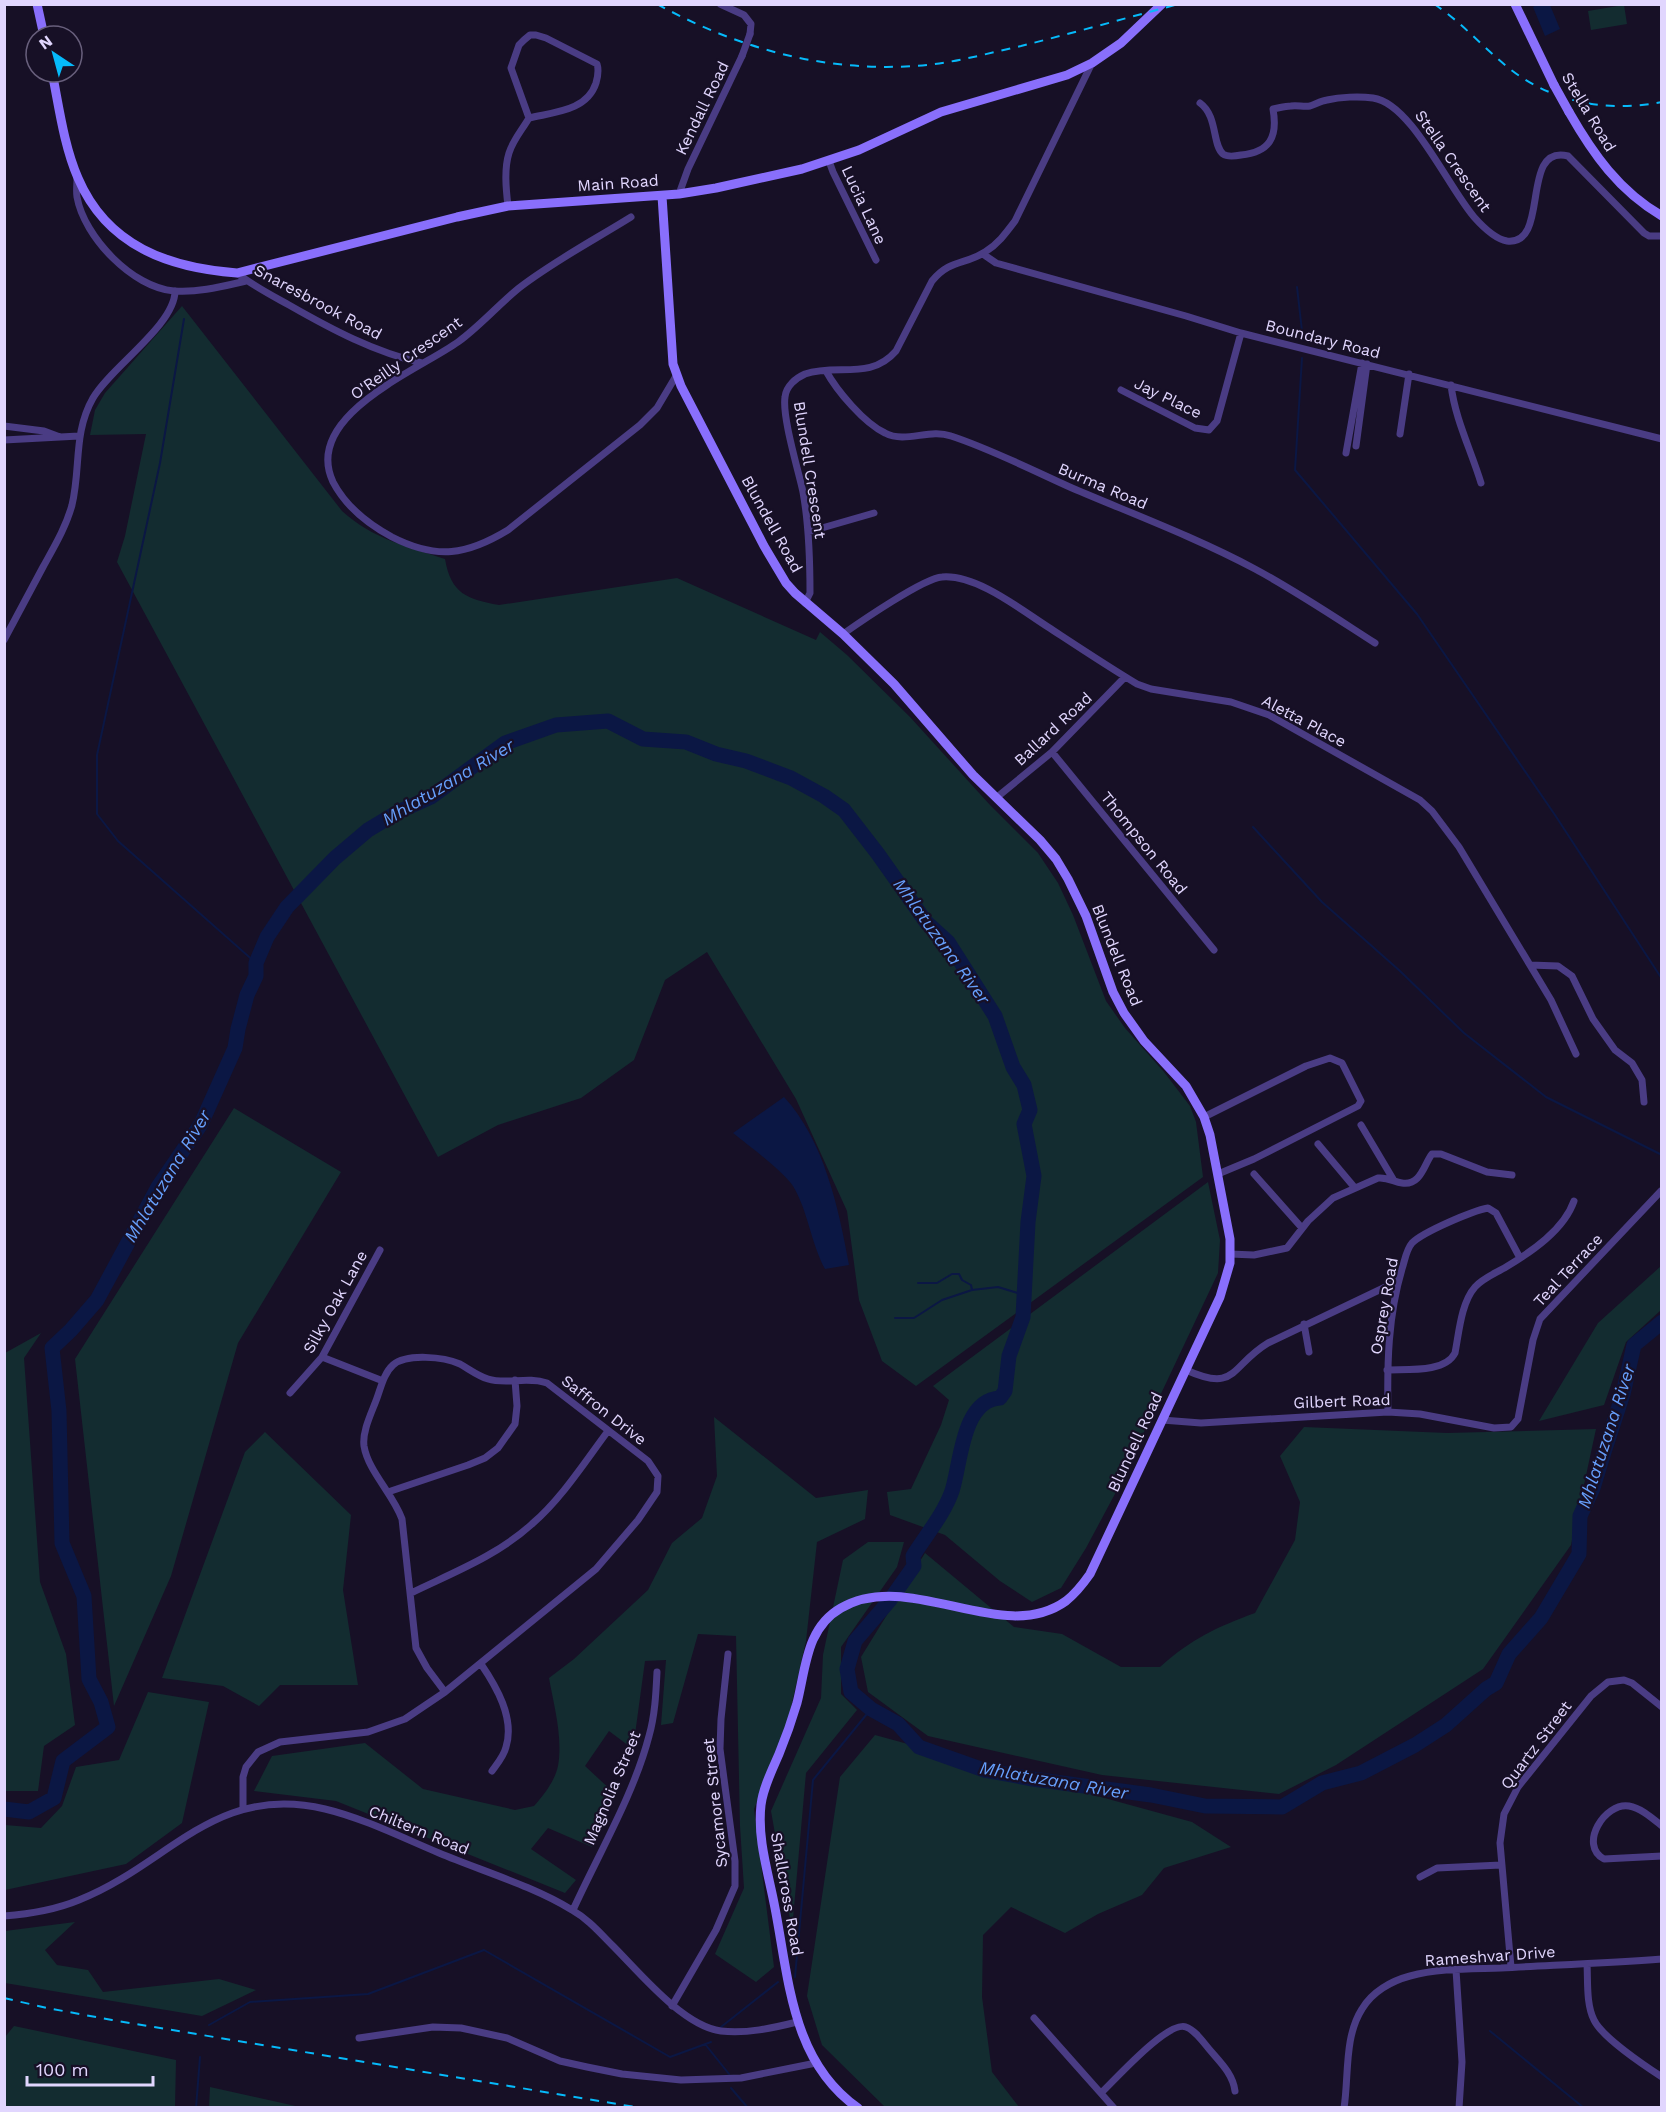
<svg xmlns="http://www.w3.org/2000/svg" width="1666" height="2112" font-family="'Work Sans',sans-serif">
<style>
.green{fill:#132c30}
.water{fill:#0b1744}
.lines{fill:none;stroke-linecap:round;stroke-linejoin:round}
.stream{stroke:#0b1744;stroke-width:2}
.river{stroke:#0b1744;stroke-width:15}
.street{stroke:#4a3c84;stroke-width:7}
.secondary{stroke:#896ffc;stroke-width:9}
.rail{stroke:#06bafa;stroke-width:2;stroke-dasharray:9 8;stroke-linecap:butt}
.street-bridge{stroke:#4a3c84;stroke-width:7}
.secondary-bridge{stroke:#896ffc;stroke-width:9}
.labels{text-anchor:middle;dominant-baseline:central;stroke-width:4.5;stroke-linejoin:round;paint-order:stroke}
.street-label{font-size:16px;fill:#e1d6fe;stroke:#171026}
.water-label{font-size:18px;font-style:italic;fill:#669ffc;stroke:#171026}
</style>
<rect width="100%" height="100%" fill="#171026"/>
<path class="green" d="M 1624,5 L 1627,24 L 1591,30 L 1588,11 Z
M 182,306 L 342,511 C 373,539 406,546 445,559 C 451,594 467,599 499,605 L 677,578 L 816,640 L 820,632 L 847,655 L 910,717 L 990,805 L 1038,853 L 1058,883 L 1073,915 L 1106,1001 L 1125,1028 L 1164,1072 L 1190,1106 L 1196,1122 L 1203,1177 L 916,1386 L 882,1361 L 859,1300 L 847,1211 L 796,1099 L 707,952 L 665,980 L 634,1060 L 581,1098 L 498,1125 L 438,1157 L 117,562 L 125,536 L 146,434 L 90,435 L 95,410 L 105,393 Z
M 234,1108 L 341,1172 L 238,1343 L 171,1576 L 114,1706 L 75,1359 Z
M 1208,1182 L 1220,1240 L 1218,1273 L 1150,1417 L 1132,1462 L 1086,1548 L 1061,1588 L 1032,1602 L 1000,1581 L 945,1535 L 890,1515 L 887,1492 L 911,1489 L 941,1425 L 949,1400 L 933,1386 Z
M 1661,1266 L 1661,1310 L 1626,1342 L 1604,1405 L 1539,1421 L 1598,1323 Z
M 41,1333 L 24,1358 L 40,1582 L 66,1654 L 75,1725 L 44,1746 L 38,1791 L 5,1791 L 5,1353 Z
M 714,1417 L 816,1498 L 868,1490 L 865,1519 L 817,1542 L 806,1641 L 785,1734 L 754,1809 L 774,1967 L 756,1982 L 715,1954 L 744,1888 L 740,1826 L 736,1636 L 698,1634 L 673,1723 L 661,1725 L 666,1660 L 645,1661 L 633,1749 L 609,1731 L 585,1766 L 613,1792 L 592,1847 L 548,1828 L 531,1849 L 576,1880 L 565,1893 L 336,1801 L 254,1791 L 272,1756 L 365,1743 L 423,1789 L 515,1810 L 534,1806 C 543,1796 555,1781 558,1766 C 563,1737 554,1706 549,1678 L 574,1659 L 648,1590 L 672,1543 L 702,1518 L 717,1476 Z
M 1304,1427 L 1447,1433 L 1596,1429 L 1571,1545 L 1483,1669 L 1336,1765 L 1279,1794 L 1102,1775 L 928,1736 L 868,1692 L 861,1657 L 925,1553 L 1014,1627 L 1062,1634 L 1121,1667 L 1160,1667 C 1191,1639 1217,1627 1255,1613 L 1295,1540 L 1300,1502 L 1280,1456 Z
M 265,1432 L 351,1515 L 343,1590 L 358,1685 L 280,1685 L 259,1706 L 223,1686 L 162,1678 L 245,1452 Z
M 868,1542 L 904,1542 L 897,1567 L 841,1647 L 841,1694 L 857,1710 L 806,1773 L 792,1930 L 771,1811 L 821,1698 L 823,1655 L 843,1560 Z
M 148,1692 L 209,1702 L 182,1823 L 126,1864 L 5,1890 L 5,1825 L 41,1828 L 62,1806 L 76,1767 L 119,1760 Z
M 875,1735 L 1192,1822 L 1231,1847 L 1164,1868 L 1142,1895 L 1098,1914 L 1065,1933 L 1011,1907 L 983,1935 L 982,1997 L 992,2072 L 1019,2107 L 885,2107 L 822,2045 L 807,1996 L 840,1777 Z
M 75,1922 L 45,1950 L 57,1965 L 88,1970 L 103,1992 L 219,1979 L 256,1990 L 202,2016 L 5,1983 L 5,1931 Z
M 14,2026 L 176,2060 L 175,2107 L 5,2107 L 5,2037 Z
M 210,2087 L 300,2107 L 209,2107 Z"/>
<path class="water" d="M 1538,4 L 1550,5 L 1560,29 L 1545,36 L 1533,7 Z
M 784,1097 C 824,1140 839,1209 849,1265 L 825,1269 C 811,1243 808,1211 793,1186 C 783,1171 748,1145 733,1133 Z"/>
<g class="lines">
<path class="stream" d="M 1297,287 L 1303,340
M 184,319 L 160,463 L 97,755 L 97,814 L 118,841 L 256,963
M 1302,358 L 1295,470 L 1417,614 L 1555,815 L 1662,979
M 1253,827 L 1322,902 L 1400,971 L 1464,1033 L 1546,1097 L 1662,1155
M 918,1283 L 937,1283 L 952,1274 L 959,1274 L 962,1280 L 971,1285 L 972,1290 L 998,1287 L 1024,1295
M 895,1318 L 914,1318 L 942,1300 L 972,1290
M 795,1977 L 813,1780 L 871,1709
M 209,2025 L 250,2002 L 368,1994 L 484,1950 L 670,2057 L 711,2042
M 721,2027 L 778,1982
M 1490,2031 L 1584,2108
M 705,2044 L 729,2074
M 731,2088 L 748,2108
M 196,2108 L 200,2057"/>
<path class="river" d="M 4,1809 L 29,1812 L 54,1798 L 63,1761 L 108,1727 L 101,1702 L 89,1679 L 84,1596 L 62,1543 L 59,1411 L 52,1348 L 71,1330 L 97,1300 L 158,1187 L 201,1124 L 235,1048 L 238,1029 L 247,995 L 256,976 L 256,963 L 267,937 L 287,907 L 335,858 L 368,830 L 398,812 L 431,797 L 505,743 L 556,725 L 608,721 L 643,739 L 686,742 L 716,754 L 746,761 L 791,778 L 824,796 L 844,810 L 878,854 L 926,922 L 948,942 L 995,1016 L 1013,1067 L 1024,1085 L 1030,1110 L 1024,1124 L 1034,1176 L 1028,1222 L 1023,1317 L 1009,1356 L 1005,1391 L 1000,1398 C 962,1400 961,1463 952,1491 C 944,1514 926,1535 913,1556 L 914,1566 L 890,1600 L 855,1641 L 847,1669 L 851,1692 L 871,1709 L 898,1724 L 919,1747 L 984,1770 L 1033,1779 L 1151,1795 L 1205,1806 L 1282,1807 L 1322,1783 L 1361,1773 L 1415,1745 L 1446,1725 L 1486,1689 L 1496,1683 L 1509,1654 L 1541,1618 L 1579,1554 L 1580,1516 L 1593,1488 L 1604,1452 L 1623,1394 L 1634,1345 L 1662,1322"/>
<path class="street" d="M 720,4 L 744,15 L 751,24 L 750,34
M 1200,103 C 1218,116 1212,145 1223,154 C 1227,157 1236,156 1241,155 C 1270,152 1278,137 1273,109 C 1279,108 1285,106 1291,106 C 1297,105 1304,107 1310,106 C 1316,104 1321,101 1327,100 C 1340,97 1359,96 1373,98 C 1411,103 1448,187 1474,217 C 1482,226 1495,239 1507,241 C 1551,246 1519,144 1568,156 L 1644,233 L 1649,236 L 1662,236
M 829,161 L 833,172 L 876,260
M 77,179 C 77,184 76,191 77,197 C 84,237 133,288 174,291 C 198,293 224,286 246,281
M 679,194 L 688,169 L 742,56
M 508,206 C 506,189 504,169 509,153 C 513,140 522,130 529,118 C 554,112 587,111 596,83 C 598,76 599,70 597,64 L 546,38 L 536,35 L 530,35 L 524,40 L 519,45 L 511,68 L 529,118
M 631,217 C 594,240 554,261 519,288 C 498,305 480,326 458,342 C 417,371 302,416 333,482 C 346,507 368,524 392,537 C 437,560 467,555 508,530 L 640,425 L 657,408 L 676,376
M 983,254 L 996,263 L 1186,316 L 1241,333 L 1662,439
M 237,273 C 253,286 271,295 289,305 C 331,329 374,352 422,363
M 826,371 C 837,391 864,423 885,433 C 906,444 929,428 951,436 C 991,449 1034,471 1072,488 C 1133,514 1197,538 1255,569 C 1296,591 1336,618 1375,643
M 1451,385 C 1455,419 1471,450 1481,483
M 1121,390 L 1195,428 L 1209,430 L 1217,421 L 1241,333
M 4,426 L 44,431 L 60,437
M 1400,434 L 1409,374
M 4,440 L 79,436
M 1356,446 L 1367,364
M 1346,453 L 1362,363
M 808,532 L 874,513
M 805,603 L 810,593 C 810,559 809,525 803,492 C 798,469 782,417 785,397 C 786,386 796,378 805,374 C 837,363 870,381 896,351 L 932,281 C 950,259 965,265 985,252 C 998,244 1006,233 1015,221 L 1092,63
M 843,634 C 860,622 924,578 942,577 C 976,574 1020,609 1048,627 C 1077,646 1107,666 1137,684 L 1151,689 L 1231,702 L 1269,715 L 1420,800 L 1432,811 L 1459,847 L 1551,1000 L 1576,1054
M 4,640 C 17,616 30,591 43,567 C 54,547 66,527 72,505 C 81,468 73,433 93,398 C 111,367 175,325 175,291
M 1052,752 L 1214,950
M 996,798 L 1052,752 L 1125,677
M 1530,965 L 1558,966 L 1572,976 L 1593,1019 L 1615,1050 L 1632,1063 L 1642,1080 L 1644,1102
M 1204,1117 L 1306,1066 L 1330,1058 L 1342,1063 L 1361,1101 L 1358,1106 L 1254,1159 L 1218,1174
M 1361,1125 L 1393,1179
M 1318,1144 L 1355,1188
M 1254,1174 L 1302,1228
M 1230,1254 L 1254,1255 L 1287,1248 L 1308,1221 L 1333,1198 L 1378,1178 C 1388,1177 1394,1182 1402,1183 C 1421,1186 1424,1164 1432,1154 L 1441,1154 L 1487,1172 L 1512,1175
M 1304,1324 L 1309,1352
M 322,1357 L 383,1381
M 1186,1370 C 1237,1393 1230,1366 1268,1343 L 1398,1281
M 1387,1370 C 1407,1369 1445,1373 1455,1353 C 1459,1333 1461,1303 1475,1287 C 1483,1278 1496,1273 1506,1267 C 1531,1252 1564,1230 1574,1201
M 290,1393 L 322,1357 L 380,1250
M 1388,1412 C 1387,1364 1388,1316 1402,1269 C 1405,1260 1406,1250 1412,1243 C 1423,1232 1472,1211 1488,1208 L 1496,1213 L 1520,1258
M 1162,1420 L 1201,1423 L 1388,1412 L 1420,1414 L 1494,1428 L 1511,1427 L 1518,1419 L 1533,1340 L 1540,1319 L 1661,1191
M 388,1492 L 468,1465 L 485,1458 L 498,1448 L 515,1424 L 517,1406 L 515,1380
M 411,1593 C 452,1573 497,1556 532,1524 C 562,1498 584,1463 608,1431
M 481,1664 C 496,1686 515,1718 506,1747 C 504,1756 497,1764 492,1771
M 243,1808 L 243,1777 L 246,1767 L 258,1752 L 280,1742 L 368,1732 L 405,1719 L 445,1692 L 596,1569 L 638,1520 L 657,1492 L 658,1476 L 648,1461 L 547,1383 C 527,1376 507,1385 488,1379 C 478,1376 469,1369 460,1364 C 444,1357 407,1353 393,1365 C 384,1373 381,1387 377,1398 C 372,1412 362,1431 364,1446 C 368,1471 393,1494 402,1519 L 416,1648 L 427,1668 L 445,1692
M 1662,1826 C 1652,1818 1641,1808 1629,1806 C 1605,1802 1578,1845 1604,1859 L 1662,1856
M 1420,1877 L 1437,1868 L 1501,1865
M 573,1910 C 598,1855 634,1794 649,1736 C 655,1715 656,1693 657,1672
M 4,1916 C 30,1914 55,1910 79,1900 C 170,1864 214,1783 325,1809 C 363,1818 403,1838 439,1853 C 482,1871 533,1886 572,1910 C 588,1919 600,1933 613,1946 C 640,1973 683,2026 721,2031 C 746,2034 773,2028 797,2022
M 1587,1964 C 1588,1981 1586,2004 1594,2020 C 1602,2037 1645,2066 1662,2077
M 1511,1967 L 1500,1843 L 1504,1814 L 1518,1787 L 1591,1696 L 1608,1682 L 1624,1680 L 1632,1683 L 1662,1707
M 1456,1970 L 1462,2062 L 1459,2108
M 672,2006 L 716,1930 L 735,1886 L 735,1861 L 720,1749 L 721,1719 L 728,1654
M 1034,2018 L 1114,2108
M 359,2038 L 433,2027 L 461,2028 L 507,2038 L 560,2061 L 587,2067 L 622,2074 L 681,2080 L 741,2078 L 816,2063
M 1101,2093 C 1115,2080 1168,2020 1186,2027 C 1195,2030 1203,2042 1209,2049 C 1220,2062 1233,2074 1235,2091
M 1344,2108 C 1349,2076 1344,2037 1362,2009 C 1372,1992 1391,1981 1410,1976 C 1438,1968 1471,1969 1501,1968 C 1555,1965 1608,1963 1662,1959"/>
<path class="secondary" d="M 37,4 L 44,36
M 1515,4 L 1554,85
M 52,72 C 59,107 64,146 78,178 C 107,246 169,268 237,273 L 457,217 L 508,206 L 679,194 L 716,188 L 802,169 L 859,150 L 941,112 L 1067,75 L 1092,63 L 1121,43 L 1162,4
M 1569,112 C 1593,154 1619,191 1662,216
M 662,196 L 673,364 L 681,386 L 764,546 L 786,583 L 795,593 L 843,634 L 894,684 L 973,775 L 1040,840 L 1056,859 L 1068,879 L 1086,916 L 1113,992 L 1124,1013 L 1144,1041 L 1186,1086 L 1204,1117 L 1210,1135 L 1230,1239 L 1230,1263 L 1220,1297 L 1090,1574 C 1083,1584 1076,1593 1066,1601 C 1002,1647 911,1568 841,1608 C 806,1628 806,1668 797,1703 C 792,1720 786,1737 779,1754 C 772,1770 763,1788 761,1805 C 757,1840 769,1875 775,1908 C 789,1980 792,2062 858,2108"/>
<path class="rail" d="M 657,4 C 737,48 823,72 914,66 C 950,64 985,54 1021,46 C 1073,33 1126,18 1179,4
M 1434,4 C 1460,21 1481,45 1505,65 C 1549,102 1606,113 1662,102
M 4,1998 L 47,2008 L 112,2020 L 641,2108"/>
<path class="street-bridge" d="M 742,56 L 750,34"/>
<path class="secondary-bridge" d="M 1554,85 L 1569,112"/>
</g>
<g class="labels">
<g class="street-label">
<text transform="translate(702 108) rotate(-64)">Kendall Road</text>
<text transform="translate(1589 112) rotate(59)">Stella Road</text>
<text transform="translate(1453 161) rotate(55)">Stella Crescent</text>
<text transform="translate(618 183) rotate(-4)">Main Road</text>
<text transform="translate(864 205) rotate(65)">Lucia Lane</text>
<text transform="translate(318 302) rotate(28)">Snaresbrook Road</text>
<text transform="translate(1323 339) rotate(14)">Boundary Road</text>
<text transform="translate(406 358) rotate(-35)">O'Reilly Crescent</text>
<text transform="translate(1168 398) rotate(26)">Jay Place</text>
<text transform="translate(810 470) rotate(81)">Blundell Crescent</text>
<text transform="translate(1103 486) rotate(23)">Burma Road</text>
<text transform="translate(772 524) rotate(61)">Blundell Road</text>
<text transform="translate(1304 721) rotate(28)">Aletta Place</text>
<text transform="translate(1053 729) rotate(-43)">Ballard Road</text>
<text transform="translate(1144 843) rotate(51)">Thompson Road</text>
<text transform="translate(1117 955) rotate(68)">Blundell Road</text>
<text transform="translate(1568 1270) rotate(-47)">Teal Terrace</text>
<text transform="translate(335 1302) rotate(-61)">Silky Oak Lane</text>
<text transform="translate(1384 1306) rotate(-80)">Osprey Road</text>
<text transform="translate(1342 1401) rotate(-2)">Gilbert Road</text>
<text transform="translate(604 1410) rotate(38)">Saffron Drive</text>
<text transform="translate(1135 1442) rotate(-65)">Blundell Road</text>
<text transform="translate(1536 1745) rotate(-53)">Quartz Street</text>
<text transform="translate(612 1788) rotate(-67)">Magnolia Street</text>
<text transform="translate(715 1803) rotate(-96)">Sycamore Street</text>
<text transform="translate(419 1830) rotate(22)">Chiltern Road</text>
<text transform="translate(787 1894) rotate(80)">Shallcross Road</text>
<text transform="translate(1490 1956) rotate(-4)">Rameshvar Drive</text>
</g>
<g class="water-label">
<text transform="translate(448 782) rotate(-31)">Mhlatuzana River</text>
<text transform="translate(942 941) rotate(54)">Mhlatuzana River</text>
<text transform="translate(167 1176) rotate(-59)">Mhlatuzana River</text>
<text transform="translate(1606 1436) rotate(-72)">Mhlatuzana River</text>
<text transform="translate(1054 1780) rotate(10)">Mhlatuzana River</text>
</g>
</g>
<rect width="1666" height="2112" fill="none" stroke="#e1d6fe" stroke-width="12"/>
<g transform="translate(54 54) rotate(324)"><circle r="28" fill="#171026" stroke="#685f7c" stroke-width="1.5"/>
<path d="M0-4.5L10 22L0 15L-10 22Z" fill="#06bafa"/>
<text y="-9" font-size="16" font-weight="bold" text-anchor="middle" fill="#e1d6fe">N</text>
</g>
<path d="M27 2076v9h126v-9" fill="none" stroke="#e1d6fe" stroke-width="3"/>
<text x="36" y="2076" font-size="18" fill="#e1d6fe" stroke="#171026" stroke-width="4.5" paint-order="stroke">100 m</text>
</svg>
